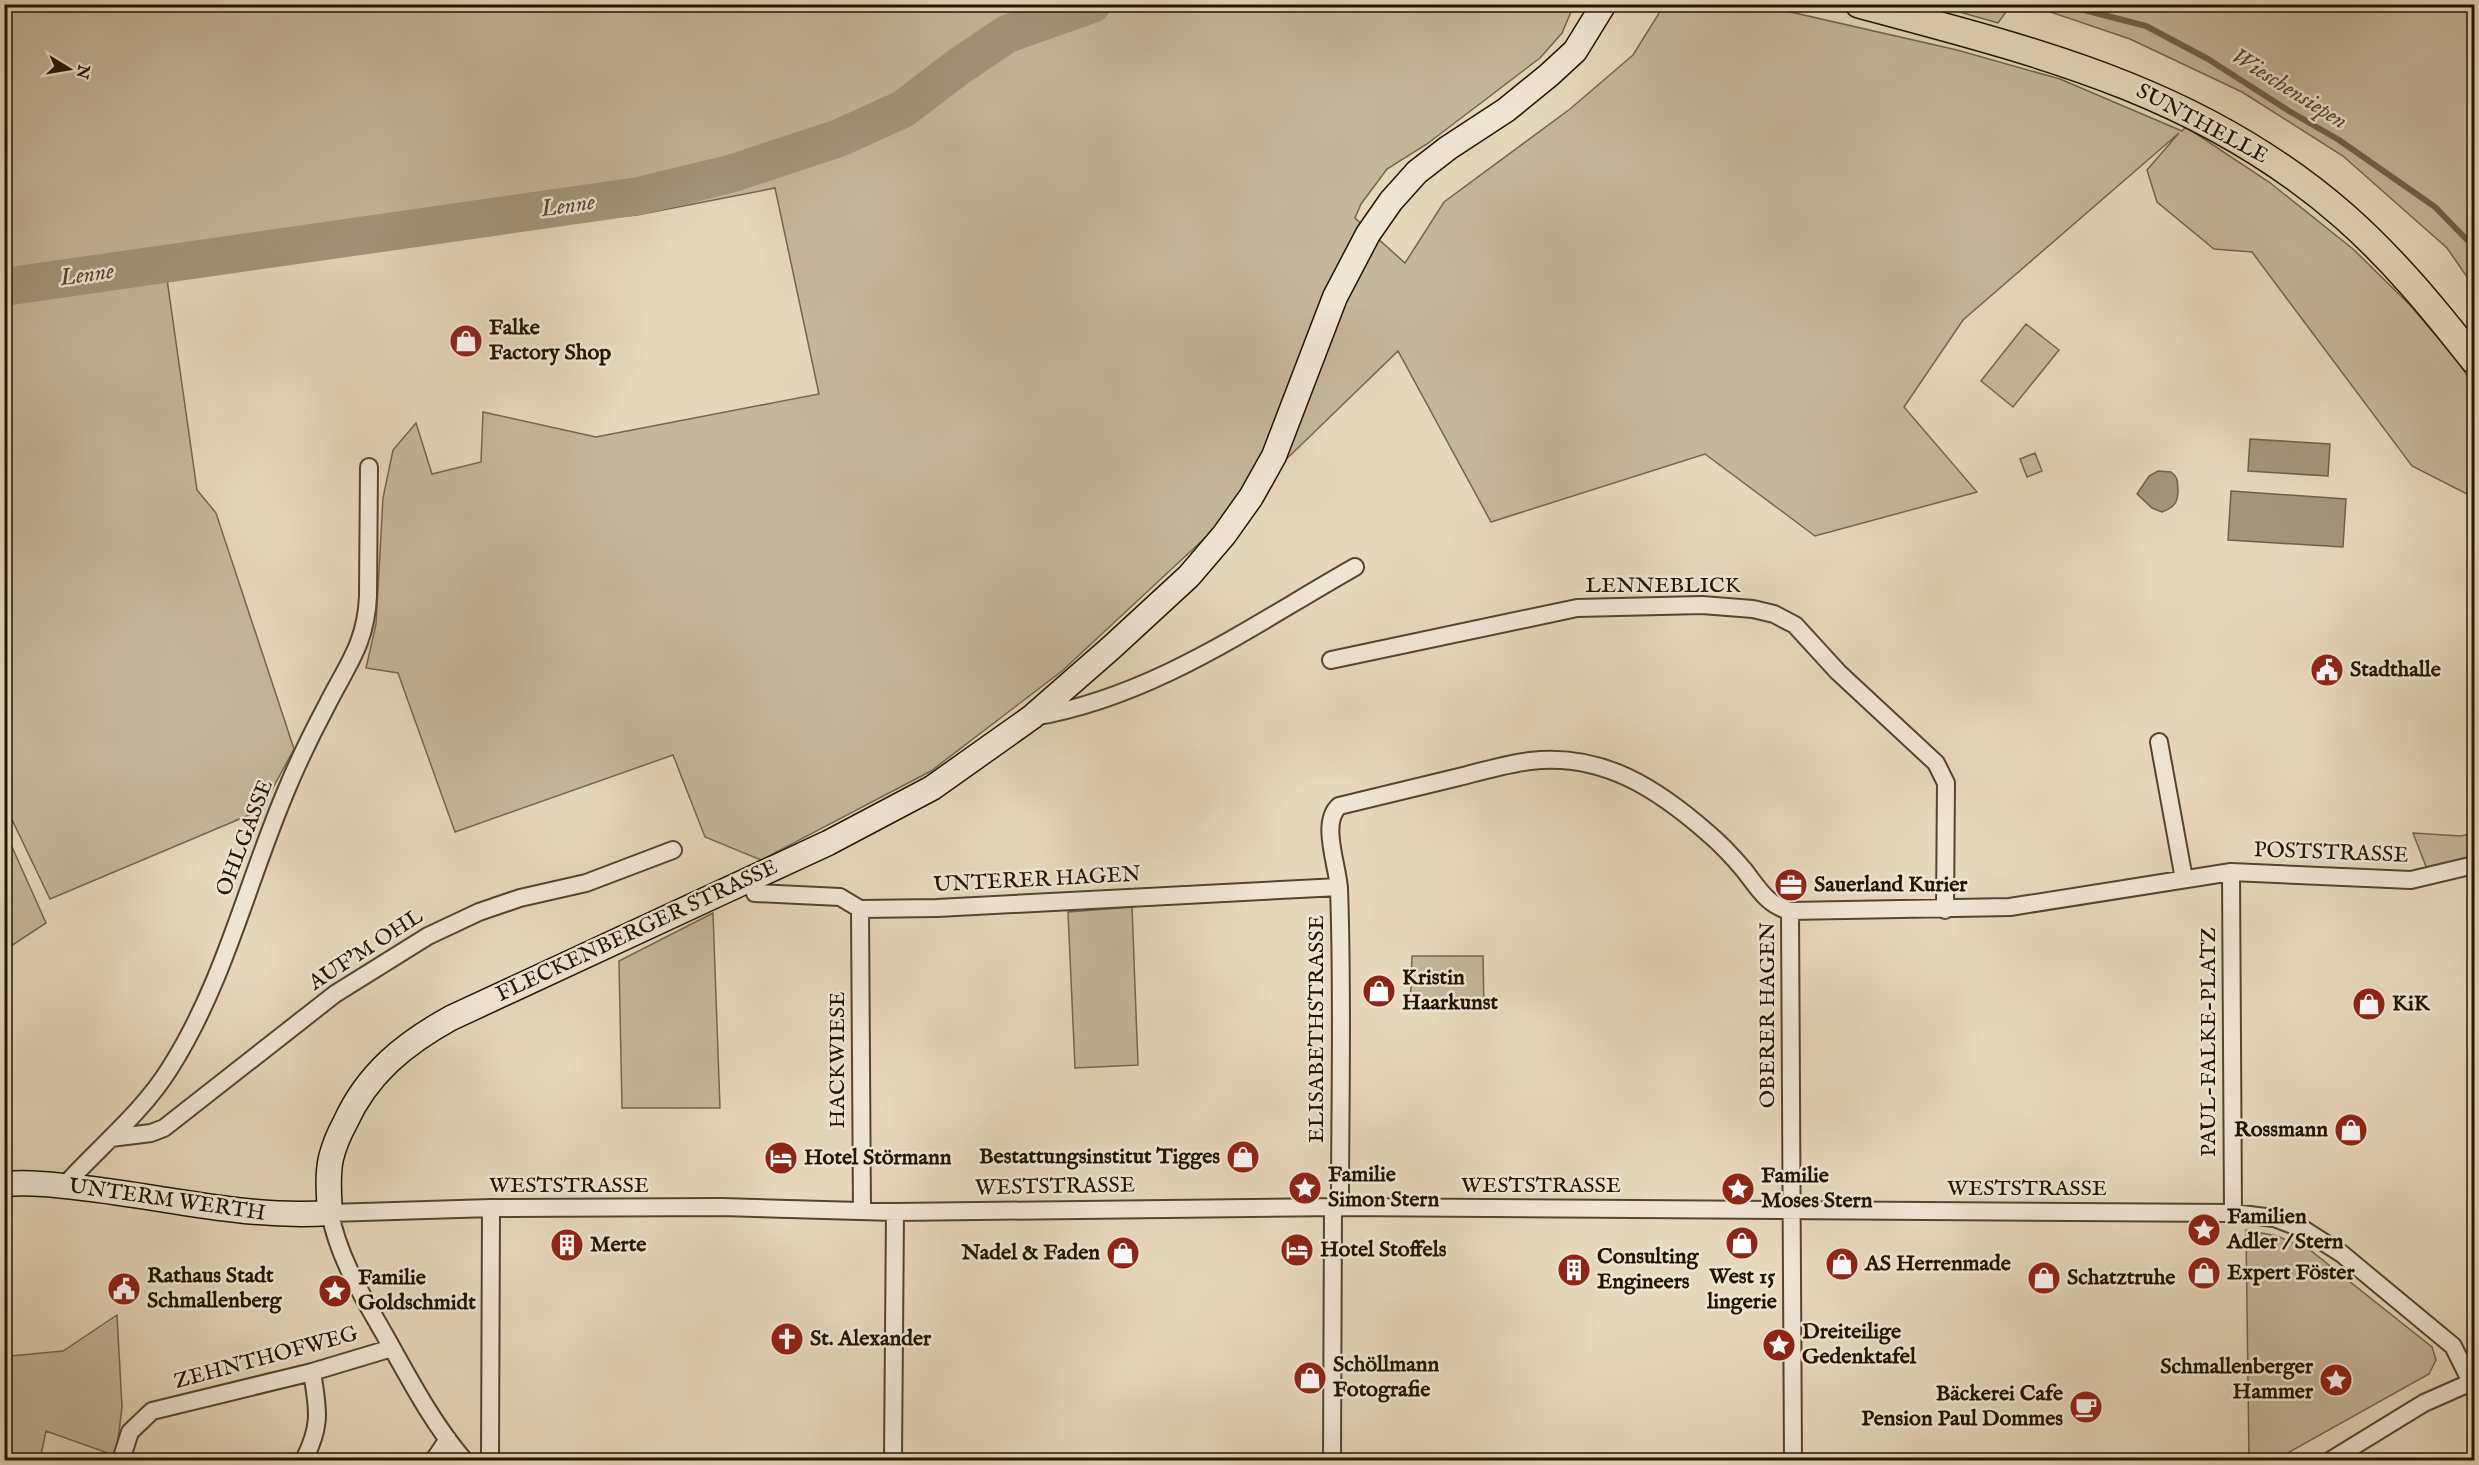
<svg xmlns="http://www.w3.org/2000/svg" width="2479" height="1465" font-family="'IM FELL English',serif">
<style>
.green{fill:#c6b69b;stroke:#74654e;stroke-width:1.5}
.water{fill:#a4957b;stroke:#70614a;stroke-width:1.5}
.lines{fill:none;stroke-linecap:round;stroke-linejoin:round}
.stream{stroke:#70614a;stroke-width:6}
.river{stroke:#a4957b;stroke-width:38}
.street-casing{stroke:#54452f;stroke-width:20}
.secondary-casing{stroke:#231400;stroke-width:27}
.primary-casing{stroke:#231400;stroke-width:30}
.street{stroke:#efe5d3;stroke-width:16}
.secondary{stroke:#efe5d3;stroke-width:24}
.primary{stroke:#e7d7bb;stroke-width:27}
.labels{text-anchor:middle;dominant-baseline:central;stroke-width:5;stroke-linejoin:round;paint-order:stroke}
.street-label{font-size:22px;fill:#231400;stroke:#efe5d3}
.poi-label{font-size:22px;font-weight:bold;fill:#231400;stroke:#efe5d3;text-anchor:start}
.water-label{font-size:24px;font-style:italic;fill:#574831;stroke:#efe5d3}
</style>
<rect width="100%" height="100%" fill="#e7d7bb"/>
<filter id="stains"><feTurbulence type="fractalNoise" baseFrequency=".00333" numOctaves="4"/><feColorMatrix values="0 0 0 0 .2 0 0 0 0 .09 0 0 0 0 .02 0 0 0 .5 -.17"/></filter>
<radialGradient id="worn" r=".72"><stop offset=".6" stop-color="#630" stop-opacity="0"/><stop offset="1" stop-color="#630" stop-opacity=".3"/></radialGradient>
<path class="green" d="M 5,5 L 1574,5 L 1562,33 L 1540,58 L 1427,144 L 1387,169 L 1361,204 L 1355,218 L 1405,263 L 1444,202 L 1570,109 L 1633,55 L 1658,15 L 1662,5 L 1760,5 L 1957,50 L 2060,79 L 2182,131 L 2186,127 L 2269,182 L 2353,249 L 2410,305 L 2460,364 L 2474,387 L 2474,513 L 2471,496 L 2412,466 L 2252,252 L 2214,249 L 2157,202 L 2147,170 L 2179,133 L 1963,320 L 1904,407 L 1977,492 L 1815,536 L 1705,454 L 1491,522 L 1398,351 L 1206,537 L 1062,671 L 931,771 L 761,860 L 705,837 L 673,755 L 455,832 L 398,673 L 366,668 L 376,624 L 383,498 L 393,450 L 416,423 L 432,474 L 481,462 L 483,412 L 596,437 L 819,394 L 775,188 L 637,215 L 385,239 L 166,272 L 197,490 L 216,513 L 294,749 L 261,810 L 50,899 L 5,805 Z
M 1935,5 L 2011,5 L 1998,23 Z
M 2030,5 L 2474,5 L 2474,287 L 2447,248 L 2343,156 L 2242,92 L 2130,39 Z
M 2026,324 L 2059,350 L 2013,407 L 1981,381 Z
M 2035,453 L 2042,471 L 2027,477 L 2020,459 Z
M 4,829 L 46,923 L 5,950 L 4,950 Z
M 2413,833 L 2461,836 L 2474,833 L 2474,856 L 2427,869 Z
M 1132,907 L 1138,1065 L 1075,1068 L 1068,912 Z
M 713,913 L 720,1108 L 622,1108 L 619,961 Z
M 1412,956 L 1483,956 L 1484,1009 L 1410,1009 Z
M 2246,1230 L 2277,1236 L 2310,1250 L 2432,1347 L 2436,1360 L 2429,1374 L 2275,1460 L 2249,1460 Z
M 117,1315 L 122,1407 L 116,1456 L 46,1431 L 40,1460 L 5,1460 L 4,1353 L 11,1356 L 63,1351 Z"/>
<path class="water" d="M 2250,439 L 2330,444 L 2328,476 L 2248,471 Z
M 2158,471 L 2171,472 C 2179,478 2177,481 2178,490 C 2178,502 2175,507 2162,512 L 2152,508 L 2137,494 L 2149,476 Z
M 2231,491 L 2346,499 L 2343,547 L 2228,540 Z"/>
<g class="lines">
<path class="stream" d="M 2061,4 L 2146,26 L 2208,59 L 2289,111 L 2339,140 L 2435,207 L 2474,247"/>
<path class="river" d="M 4,287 L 639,196 L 730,174 L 839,138 L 903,109 L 958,67 L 1007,34 L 1092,4"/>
<defs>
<path id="street" d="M 1331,660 L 1577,608 L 1702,605 L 1753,609 L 1774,614 L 1795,625 L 1838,672 L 1936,763 L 1946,783 L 1945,910
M 1033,717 C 1153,697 1251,626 1355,567
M 2159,742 L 2184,879
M 2231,872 L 2233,1213
M 749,879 L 755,893 L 840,897 L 860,909 L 937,908 L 1339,887
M 860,909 L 862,1211
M 1790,911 L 2010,907 L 2231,872 L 2411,880 L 2474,865
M 111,1138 L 151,1133 L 164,1128 L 335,994 L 428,936 L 479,912 L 520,898 L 586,883 L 673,850
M 64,1186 C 100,1146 142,1113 170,1068 C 224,983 247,883 286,791 C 298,762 312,733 327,705 C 347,665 366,644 368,596 L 369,467
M 1340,1207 C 1340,1101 1343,995 1339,889 C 1338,866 1320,823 1339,806 C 1379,796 1419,787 1459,777 C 1482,771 1506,764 1530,761 C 1602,752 1658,789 1709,834 C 1722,845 1733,857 1744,870 C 1758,888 1767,905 1790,911 L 1793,1460
M 121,1460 L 130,1432 L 152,1411 L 312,1372 L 392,1348
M 304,1460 C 322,1424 318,1410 312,1372
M 434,1460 L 448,1439
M 464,1460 C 433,1424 410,1380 387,1339 C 364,1298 339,1260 330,1213 L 491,1208 L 722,1207 L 895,1212 L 1340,1207 L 2233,1213 L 2274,1218 L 2303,1229 L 2342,1254 L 2453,1346 L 2471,1382
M 490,1460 L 491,1208
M 893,1460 L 895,1212
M 1332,1460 L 1333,1207
M 2331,1460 L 2424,1403 L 2474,1381"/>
<path id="secondary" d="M 4,1184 C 31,1182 57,1185 83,1188 C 165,1197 247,1219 330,1213 C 329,1195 327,1176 331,1158 C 334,1146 339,1134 345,1123 C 367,1074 404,1044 451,1018 L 828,843 L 932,788 L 1032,717 L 1112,647 L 1189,576 L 1224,535 L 1251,497 L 1274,456 L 1335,297 L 1368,234 L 1391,201 L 1417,172 L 1448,148 L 1506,110 L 1549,75 L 1575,51 L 1604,4"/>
<path id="primary" d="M 1859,4 C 2037,52 2201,91 2344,216 C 2393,259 2434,309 2474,360"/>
</defs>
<use href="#street" class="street-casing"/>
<use href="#secondary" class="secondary-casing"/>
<use href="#primary" class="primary-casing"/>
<use href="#street" class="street"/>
<use href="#secondary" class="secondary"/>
<use href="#primary" class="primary"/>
</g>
<defs>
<symbol id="shop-disc" viewBox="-11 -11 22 22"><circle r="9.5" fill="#8f2418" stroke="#efe5d3"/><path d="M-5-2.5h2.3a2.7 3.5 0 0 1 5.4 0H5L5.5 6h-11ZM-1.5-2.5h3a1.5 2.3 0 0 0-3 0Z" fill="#fff"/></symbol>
<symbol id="civic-disc" viewBox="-11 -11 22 22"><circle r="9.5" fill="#8f2418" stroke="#efe5d3"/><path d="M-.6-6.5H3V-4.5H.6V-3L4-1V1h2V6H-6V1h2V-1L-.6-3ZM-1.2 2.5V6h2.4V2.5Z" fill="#fff"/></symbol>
<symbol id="office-disc" viewBox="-11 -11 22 22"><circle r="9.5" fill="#8f2418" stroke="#efe5d3"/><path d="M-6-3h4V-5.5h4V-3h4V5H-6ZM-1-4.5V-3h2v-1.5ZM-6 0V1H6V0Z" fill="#fff"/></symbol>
<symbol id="hotel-disc" viewBox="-11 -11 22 22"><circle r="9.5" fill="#8f2418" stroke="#efe5d3"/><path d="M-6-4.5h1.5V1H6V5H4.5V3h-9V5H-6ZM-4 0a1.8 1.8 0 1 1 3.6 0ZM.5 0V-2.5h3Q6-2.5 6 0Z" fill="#fff"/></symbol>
<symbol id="sight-disc" viewBox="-11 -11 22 22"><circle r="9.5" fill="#8f2418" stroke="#efe5d3"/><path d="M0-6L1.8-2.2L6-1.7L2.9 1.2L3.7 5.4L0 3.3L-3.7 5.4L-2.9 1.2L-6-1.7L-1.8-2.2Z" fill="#fff"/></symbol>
<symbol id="building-disc" viewBox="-11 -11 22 22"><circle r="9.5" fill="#8f2418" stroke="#efe5d3"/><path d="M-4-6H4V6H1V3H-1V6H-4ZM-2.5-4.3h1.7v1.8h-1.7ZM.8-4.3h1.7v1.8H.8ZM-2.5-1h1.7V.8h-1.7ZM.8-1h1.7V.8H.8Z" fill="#fff"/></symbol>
<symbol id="church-disc" viewBox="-11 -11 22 22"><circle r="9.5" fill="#8f2418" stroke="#efe5d3"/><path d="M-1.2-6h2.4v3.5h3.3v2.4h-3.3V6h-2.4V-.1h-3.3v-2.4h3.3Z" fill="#fff"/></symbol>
<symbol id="cafe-disc" viewBox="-11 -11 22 22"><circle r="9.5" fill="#8f2418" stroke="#efe5d3"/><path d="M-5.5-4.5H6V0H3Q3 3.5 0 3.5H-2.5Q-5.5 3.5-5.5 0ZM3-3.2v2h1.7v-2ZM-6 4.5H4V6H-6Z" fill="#fff"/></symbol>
</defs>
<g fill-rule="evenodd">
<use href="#shop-disc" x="447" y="322" width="38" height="38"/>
<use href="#civic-disc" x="2308" y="651" width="38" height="38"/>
<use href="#office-disc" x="1772" y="866" width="38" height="38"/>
<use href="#shop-disc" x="1360" y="972" width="38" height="38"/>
<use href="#shop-disc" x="2350" y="985" width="38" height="38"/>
<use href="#shop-disc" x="2332" y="1111" width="38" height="38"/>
<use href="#shop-disc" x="1224" y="1138" width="38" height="38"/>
<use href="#hotel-disc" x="762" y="1139" width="38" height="38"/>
<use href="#sight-disc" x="1286" y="1169" width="38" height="38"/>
<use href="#sight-disc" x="1719" y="1170" width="38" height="38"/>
<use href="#sight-disc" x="2185" y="1211" width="38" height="38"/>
<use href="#shop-disc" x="1723" y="1224" width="38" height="38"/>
<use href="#building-disc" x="548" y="1226" width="38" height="38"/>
<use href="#hotel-disc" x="1278" y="1231" width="38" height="38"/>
<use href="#shop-disc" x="1104" y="1234" width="38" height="38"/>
<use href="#shop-disc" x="1823" y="1245" width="38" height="38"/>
<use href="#building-disc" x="1555" y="1251" width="38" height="38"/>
<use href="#shop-disc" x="2185" y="1254" width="38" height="38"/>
<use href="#shop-disc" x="2025" y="1259" width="38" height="38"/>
<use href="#civic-disc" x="105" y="1270" width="38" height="38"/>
<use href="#sight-disc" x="316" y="1272" width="38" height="38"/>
<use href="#church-disc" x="768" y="1320" width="38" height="38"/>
<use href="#sight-disc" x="1760" y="1326" width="38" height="38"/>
<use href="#shop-disc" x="1291" y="1359" width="38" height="38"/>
<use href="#sight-disc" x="2317" y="1361" width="38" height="38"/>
<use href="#cafe-disc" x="2067" y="1388" width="38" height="38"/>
</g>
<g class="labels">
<g class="street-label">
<text transform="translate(2202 124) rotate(28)">SUNTHELLE</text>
<text x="1663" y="586">LENNEBLICK</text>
<text transform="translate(245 838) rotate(-69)">OHLGASSE</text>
<text transform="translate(2331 853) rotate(2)">POSTSTRASSE</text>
<text transform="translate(1037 880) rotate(-3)">UNTERER HAGEN</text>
<text transform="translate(637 931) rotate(-25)">FLECKENBERGER STRASSE</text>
<text transform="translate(366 950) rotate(-33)">AUF'M OHL</text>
<text transform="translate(1768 1015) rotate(-90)">OBERER HAGEN</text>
<text transform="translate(1317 1029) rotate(-90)">ELISABETHSTRASSE</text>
<text transform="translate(2209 1042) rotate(-90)">PAUL-FALKE-PLATZ</text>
<text transform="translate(838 1060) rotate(-90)">HACKWIESE</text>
<text x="569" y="1186">WESTSTRASSE</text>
<text x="1541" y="1186">WESTSTRASSE</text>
<text transform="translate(1055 1187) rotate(-1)">WESTSTRASSE</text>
<text x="2027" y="1189">WESTSTRASSE</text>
<text transform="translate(167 1200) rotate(8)">UNTERM WERTH</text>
<text transform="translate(266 1358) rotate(-15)">ZEHNTHOFWEG</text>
</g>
<g class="poi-label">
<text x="489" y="328">Falke<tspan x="489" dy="25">Factory Shop</tspan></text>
<text x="2350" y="670">Stadthalle</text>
<text x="1814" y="885">Sauerland Kurier</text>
<text x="1402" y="978">Kristin<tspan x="1402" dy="25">Haarkunst</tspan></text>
<text x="2392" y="1004">KiK</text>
<text x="2328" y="1130" text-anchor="end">Rossmann</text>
<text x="1220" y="1157" text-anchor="end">Bestattungsinstitut Tigges</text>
<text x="804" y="1158">Hotel Störmann</text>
<text x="1328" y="1175">Familie<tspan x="1328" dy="25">Simon Stern</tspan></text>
<text x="1761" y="1176">Familie<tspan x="1761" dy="25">Moses Stern</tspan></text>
<text x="2227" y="1217">Familien<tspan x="2227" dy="25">Adler / Stern</tspan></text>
<text x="590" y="1245">Merte</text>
<text x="1320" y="1250">Hotel Stoffels</text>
<text x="1100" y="1253" text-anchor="end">Nadel &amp; Faden</text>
<text x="1597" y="1257">Consulting<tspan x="1597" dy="25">Engineers</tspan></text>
<text x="1865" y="1264">AS Herrenmade</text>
<text x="2227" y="1273">Expert Föster</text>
<text x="147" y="1276">Rathaus Stadt<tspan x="147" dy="25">Schmallenberg</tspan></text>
<text x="1742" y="1277" text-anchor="middle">West 15<tspan x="1742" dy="25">lingerie</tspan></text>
<text x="358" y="1278">Familie<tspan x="358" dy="25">Goldschmidt</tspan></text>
<text x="2067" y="1278">Schatztruhe</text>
<text x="1802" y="1332">Dreiteilige<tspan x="1802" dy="25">Gedenktafel</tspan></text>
<text x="810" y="1339">St. Alexander</text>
<text x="1333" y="1365">Schöllmann<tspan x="1333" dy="25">Fotografie</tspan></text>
<text x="2313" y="1367" text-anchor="end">Schmallenberger<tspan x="2313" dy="25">Hammer</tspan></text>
<text x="2063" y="1394" text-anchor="end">Bäckerei Cafe<tspan x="2063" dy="25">Pension Paul Dommes</tspan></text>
</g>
<g class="water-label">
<text transform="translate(2289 89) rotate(32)">Wieschensiepen</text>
<text transform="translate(568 206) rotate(-8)">Lenne</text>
<text transform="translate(87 275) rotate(-8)">Lenne</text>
</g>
</g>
<rect width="2479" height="1465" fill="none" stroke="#e7d7bb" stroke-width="24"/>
<rect x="6" y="6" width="2467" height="1453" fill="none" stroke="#231400" stroke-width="3"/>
<rect x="12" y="12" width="2455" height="1441" fill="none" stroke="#231400" stroke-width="1.5"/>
<g transform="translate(69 69) rotate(101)" stroke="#efe5d3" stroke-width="4.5" paint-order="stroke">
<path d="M0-4.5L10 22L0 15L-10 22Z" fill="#231400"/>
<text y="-9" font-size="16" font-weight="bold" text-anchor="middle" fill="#231400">N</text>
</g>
<rect width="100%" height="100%" filter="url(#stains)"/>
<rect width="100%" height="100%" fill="url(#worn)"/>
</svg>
